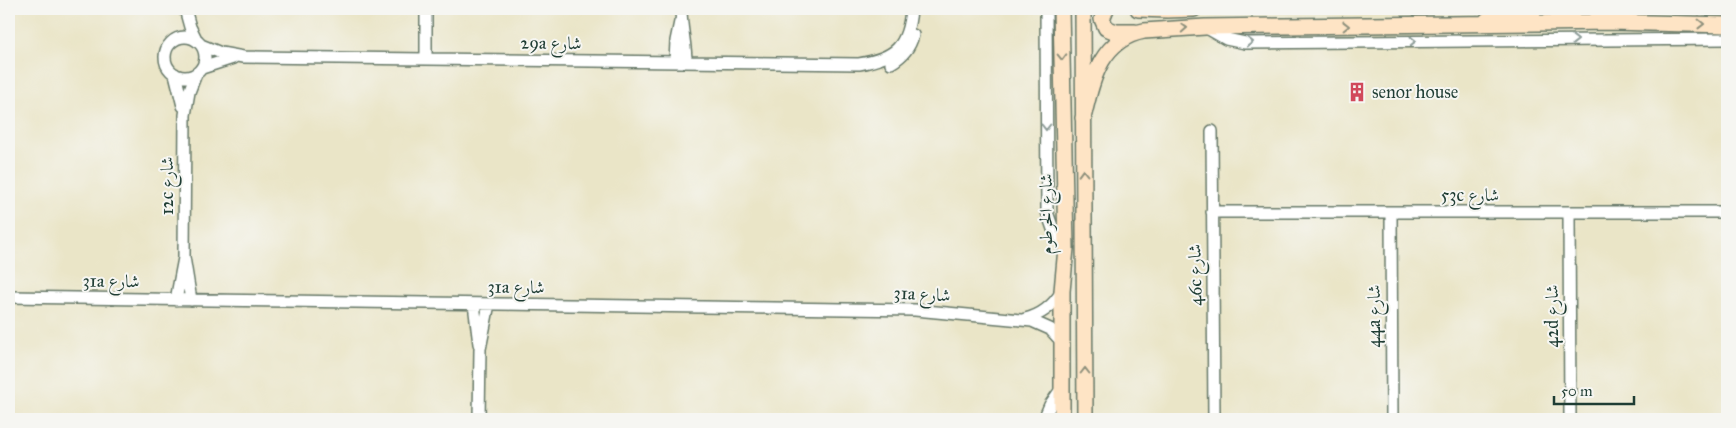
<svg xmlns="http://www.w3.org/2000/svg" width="1736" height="428" font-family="'IM FELL Great Primer',Amiri,serif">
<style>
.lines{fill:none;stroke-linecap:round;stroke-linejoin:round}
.street-casing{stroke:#667867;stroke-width:14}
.secondary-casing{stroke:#667867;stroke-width:18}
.street{stroke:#fff;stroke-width:11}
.secondary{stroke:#fee4c5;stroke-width:15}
.oneway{stroke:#8e907c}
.oneway2{stroke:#8f9e9a}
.labels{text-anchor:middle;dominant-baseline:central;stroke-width:4;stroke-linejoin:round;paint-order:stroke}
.street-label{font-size:18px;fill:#1f3d34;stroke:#f6f6f2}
.poi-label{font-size:18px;fill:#1f3d34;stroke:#f6f6f2;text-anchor:start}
</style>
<rect width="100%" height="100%" fill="#f6f6f2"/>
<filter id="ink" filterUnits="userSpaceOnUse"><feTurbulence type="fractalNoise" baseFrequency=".02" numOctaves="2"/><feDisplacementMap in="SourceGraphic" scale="10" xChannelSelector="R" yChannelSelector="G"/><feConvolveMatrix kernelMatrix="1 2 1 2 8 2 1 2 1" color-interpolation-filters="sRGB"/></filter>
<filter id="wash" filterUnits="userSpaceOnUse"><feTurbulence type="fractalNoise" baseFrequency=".0096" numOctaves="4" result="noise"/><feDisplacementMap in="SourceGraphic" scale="20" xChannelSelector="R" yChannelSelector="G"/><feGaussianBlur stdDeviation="1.12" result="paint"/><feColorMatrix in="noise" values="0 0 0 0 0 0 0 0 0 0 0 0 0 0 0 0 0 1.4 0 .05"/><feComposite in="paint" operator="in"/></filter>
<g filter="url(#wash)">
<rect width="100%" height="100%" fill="#eae5c7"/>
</g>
<g filter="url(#ink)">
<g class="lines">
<defs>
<path id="street" d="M 185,9 L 190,27 L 197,41
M 681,9 C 681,27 686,44 686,62
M 1046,9 L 1047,212 L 1053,229 L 1066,248
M 1205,27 L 1226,39 L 1245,43 L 1727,39
M165 57a20 20 0 1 1 40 0a20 20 0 1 1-40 0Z
M 201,45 L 221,53 L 243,57 L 859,64 C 895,58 908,47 911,9
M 426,59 L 426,9
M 675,62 L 676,41 L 680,22
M 891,63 C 903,56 910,48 913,35
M 202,68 L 233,58
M 175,74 L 183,106
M 1212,131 L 1214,419
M 1212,212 L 1727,212
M 1391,212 L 1392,419
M 1569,212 L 1570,419
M 9,297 L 915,310 L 1032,321 L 1050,329 L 1061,341
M 176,300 L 184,258
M 191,300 L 184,257 L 185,115 L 189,92 L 196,74
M 474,304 L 479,344
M 1025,319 C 1042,315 1053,306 1062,291
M 479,419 L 480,349 L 489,304
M 1044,419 L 1050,405 L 1062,388"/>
<path id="secondary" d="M 1061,9 L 1066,248 L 1062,291 L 1062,419
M 1083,9 L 1085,419
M 1106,9 L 1102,19 L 1106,28 L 1116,32 L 1135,32
M 1138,9 L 1167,10 L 1194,9
M 1598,14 L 1613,13 L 1623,9
M 1487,20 C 1501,11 1517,13 1533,13
M 1083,118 C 1092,81 1100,39 1144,31 L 1205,27 L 1611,22 L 1727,25"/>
</defs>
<use href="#street" class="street-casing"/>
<use href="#secondary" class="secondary-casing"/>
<use href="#street" class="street"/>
<use href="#secondary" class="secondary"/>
</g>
<defs><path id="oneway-chevron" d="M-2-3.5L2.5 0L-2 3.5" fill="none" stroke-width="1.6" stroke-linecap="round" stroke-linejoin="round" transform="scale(1.25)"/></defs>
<g class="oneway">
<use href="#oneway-chevron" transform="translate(1701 24) rotate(1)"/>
<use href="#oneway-chevron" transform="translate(1346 26) rotate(-1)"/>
<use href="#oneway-chevron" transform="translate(1184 28) rotate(-3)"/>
<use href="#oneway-chevron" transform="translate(1062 57) rotate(89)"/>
<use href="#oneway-chevron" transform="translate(1083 173) rotate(-91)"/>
<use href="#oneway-chevron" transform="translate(1085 371) rotate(-90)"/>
</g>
<g class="oneway2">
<use href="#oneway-chevron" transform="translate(1575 40)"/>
<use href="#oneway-chevron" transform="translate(1413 41)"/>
<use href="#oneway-chevron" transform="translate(1250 42)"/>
<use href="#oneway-chevron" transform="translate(1046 127) rotate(90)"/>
</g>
</g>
<defs>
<symbol id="building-bare" viewBox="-9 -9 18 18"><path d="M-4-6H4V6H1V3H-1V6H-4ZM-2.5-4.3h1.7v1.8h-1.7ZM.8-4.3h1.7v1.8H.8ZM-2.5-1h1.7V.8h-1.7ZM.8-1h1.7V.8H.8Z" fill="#d1495b" stroke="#f6f6f2" stroke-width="2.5" paint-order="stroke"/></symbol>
</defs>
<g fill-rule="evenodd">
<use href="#building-bare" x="1343" y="78" width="28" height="28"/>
</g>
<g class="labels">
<g class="street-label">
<text transform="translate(551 43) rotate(1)">29a شارع</text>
<text transform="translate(167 186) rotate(-90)">12c شارع</text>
<text x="1470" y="195">53c شارع</text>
<text transform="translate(1046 214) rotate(-90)">شارع الخرطوم</text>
<text transform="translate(1195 275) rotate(-91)">46c شارع</text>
<text transform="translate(111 281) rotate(1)">31a شارع</text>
<text transform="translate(516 287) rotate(1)">31a شارع</text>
<text transform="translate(922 294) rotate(3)">31a شارع</text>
<text transform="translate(1374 316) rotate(-90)">44a شارع</text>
<text transform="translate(1552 316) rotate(-90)">42d شارع</text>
</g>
<g class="poi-label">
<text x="1372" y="92">senor house</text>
</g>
</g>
<rect width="1736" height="428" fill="none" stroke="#f6f6f2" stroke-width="30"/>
<path d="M1554 396v8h80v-8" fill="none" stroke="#1f3d34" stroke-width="2.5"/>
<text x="1561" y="396" font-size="15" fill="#1f3d34" stroke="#f6f6f2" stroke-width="4" paint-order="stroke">50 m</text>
</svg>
